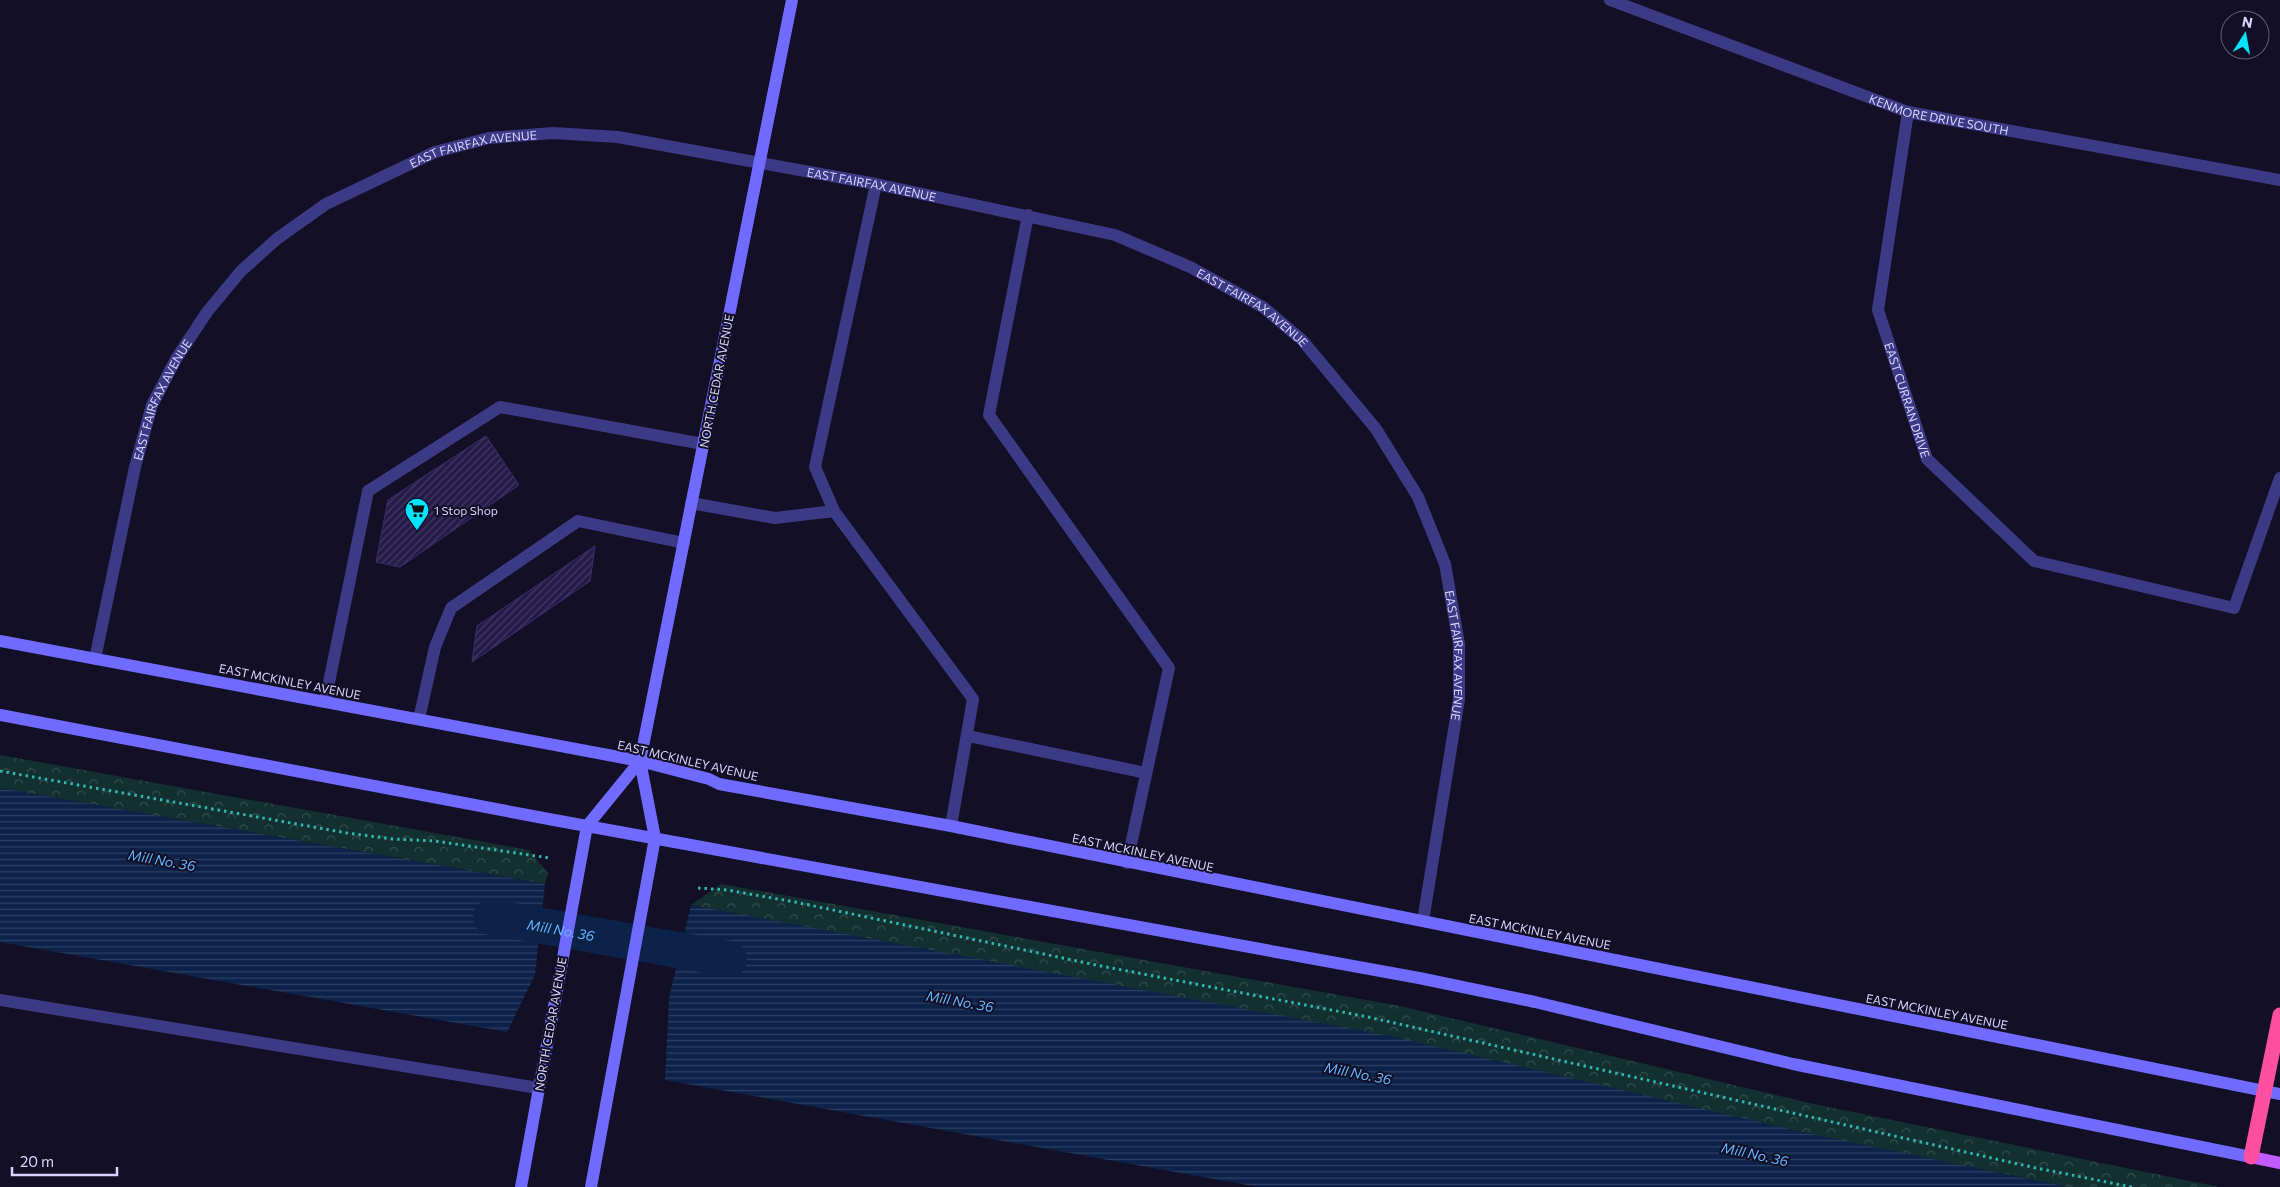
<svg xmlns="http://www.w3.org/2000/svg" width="2280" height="1187" font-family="Commissioner,sans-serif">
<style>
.park{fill:url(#park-crowns)}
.water{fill:url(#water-rules)}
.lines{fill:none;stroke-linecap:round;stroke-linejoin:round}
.canal{stroke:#0c2248;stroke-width:36}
.building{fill:url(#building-hatch);stroke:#3b2d73}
.path{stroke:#2fb8b0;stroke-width:3;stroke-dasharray:2.5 4;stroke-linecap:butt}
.lane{stroke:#3d3a85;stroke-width:12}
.street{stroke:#3d3a85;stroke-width:12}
.secondary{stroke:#6f6bff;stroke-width:12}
.primary{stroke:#c25bff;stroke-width:12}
.highway{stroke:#ff4fa3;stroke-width:15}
.labels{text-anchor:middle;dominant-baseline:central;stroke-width:4;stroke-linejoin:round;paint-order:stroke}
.street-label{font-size:12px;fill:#d9d4ff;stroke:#130f26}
.poi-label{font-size:12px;fill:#d9d4ff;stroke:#130f26;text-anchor:start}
.water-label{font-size:14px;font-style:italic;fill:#62b6ff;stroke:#130f26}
</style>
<defs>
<pattern id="park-crowns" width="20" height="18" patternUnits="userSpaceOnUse" patternTransform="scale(1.25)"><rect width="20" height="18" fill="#12302f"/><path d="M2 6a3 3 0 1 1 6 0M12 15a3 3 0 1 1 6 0" fill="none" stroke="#344d4e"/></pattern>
<pattern id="water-rules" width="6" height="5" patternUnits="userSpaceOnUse" patternTransform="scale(1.25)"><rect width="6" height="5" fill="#0c2248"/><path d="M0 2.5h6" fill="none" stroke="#2f4163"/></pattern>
<pattern id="building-hatch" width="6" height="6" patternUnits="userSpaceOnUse" patternTransform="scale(1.25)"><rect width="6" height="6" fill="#241b47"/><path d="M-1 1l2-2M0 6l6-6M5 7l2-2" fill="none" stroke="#433b63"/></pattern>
</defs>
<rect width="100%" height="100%" fill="#130f26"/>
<path class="park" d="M 0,755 L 529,850 L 548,873 L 545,884 L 0,788 Z
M 721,884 L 1400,1006 L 1814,1104 L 2219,1187 L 2068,1187 L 691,905 Z"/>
<path class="water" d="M 0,788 L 545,884 L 535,975 L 507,1032 L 0,942 Z
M 691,905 L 1395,1037 L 1807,1133 L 2068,1187 L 1258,1187 L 665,1080 L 669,998 Z"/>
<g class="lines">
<path class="canal" id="s1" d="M 491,917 L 729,959"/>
</g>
<path class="building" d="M 486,436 L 519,485 L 400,567 L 376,562 L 388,500 Z
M 595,546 L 590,581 L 472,662 L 477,626 Z"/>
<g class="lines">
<path class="path" d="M 0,771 L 347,833 L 393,839 L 435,841 L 550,858
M 698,888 L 727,890 L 795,902 L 1096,965 L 1368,1017 L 2036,1168 L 2132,1187"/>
<path class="lane" d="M 876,184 L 815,467 L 834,511 L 973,699 L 951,826
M 1028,215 L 989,415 L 1169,668 L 1127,863
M 691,503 L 775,518 L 834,511
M 325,702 L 368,491 L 500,407 L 703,444
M 419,719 L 435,647 L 451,608 L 578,521 L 684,543
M 968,736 L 1146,773
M 0,1000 L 538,1088"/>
<g class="street">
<path id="s2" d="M 1610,0 L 1908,112 L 2280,180"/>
<path id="s3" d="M 1908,112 L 1878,310 L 1927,459 L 2034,561 L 2234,608 L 2280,478"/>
<path id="s4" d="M 95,659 L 135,467 L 152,405 L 176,359 L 207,312 L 241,271 L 278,238 L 326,204 L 435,152 L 489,138 L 553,133 L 618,137 L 876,184 L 1115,235 L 1190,267 L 1263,307 L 1302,340 L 1376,429 L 1418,497 L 1445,564 L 1459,644 L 1459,699 L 1423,921"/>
</g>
<path class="secondary" d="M 0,641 L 640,761 L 709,779 L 719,784 L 951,826 L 2280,1094
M 0,715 L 554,820 L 1419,978 L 1535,1002 L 1793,1064 L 2251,1157
M 521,1187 L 587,826 L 640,761
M 591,1187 L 655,838 L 640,761 L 792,0"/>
<path class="primary" d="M 2251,1157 L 2280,1163"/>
<path class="highway" d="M 2251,1157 L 2280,1015"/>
</g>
<defs>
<symbol id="supermarket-pin" viewBox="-11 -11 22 30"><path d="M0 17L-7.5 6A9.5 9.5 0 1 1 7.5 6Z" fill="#00e5ff" stroke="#130f26"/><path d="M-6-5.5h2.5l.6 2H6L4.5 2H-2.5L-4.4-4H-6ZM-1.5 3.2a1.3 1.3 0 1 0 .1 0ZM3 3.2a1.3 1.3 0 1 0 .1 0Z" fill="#111"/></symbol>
</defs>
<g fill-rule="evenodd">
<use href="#supermarket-pin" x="403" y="496" width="28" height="38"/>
</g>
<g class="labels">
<g class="street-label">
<text stroke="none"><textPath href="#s2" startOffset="349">KENMORE DRIVE SOUTH</textPath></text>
<text stroke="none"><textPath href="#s4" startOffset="689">EAST FAIRFAX AVENUE</textPath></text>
<text stroke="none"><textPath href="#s4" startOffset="1094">EAST FAIRFAX AVENUE</textPath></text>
<text stroke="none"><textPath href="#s4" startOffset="1499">EAST FAIRFAX AVENUE</textPath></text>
<text transform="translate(716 381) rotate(-79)">NORTH CEDAR AVENUE</text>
<text stroke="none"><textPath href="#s3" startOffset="295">EAST CURRAN DRIVE</textPath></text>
<text stroke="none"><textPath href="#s4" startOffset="269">EAST FAIRFAX AVENUE</textPath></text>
<text stroke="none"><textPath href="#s4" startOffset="1919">EAST FAIRFAX AVENUE</textPath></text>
<text transform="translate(290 681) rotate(11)">EAST MCKINLEY AVENUE</text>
<text transform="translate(688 760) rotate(13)">EAST MCKINLEY AVENUE</text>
<text transform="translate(1143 852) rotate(12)">EAST MCKINLEY AVENUE</text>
<text transform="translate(1540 931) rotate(11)">EAST MCKINLEY AVENUE</text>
<text transform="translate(1937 1011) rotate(11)">EAST MCKINLEY AVENUE</text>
<text transform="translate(550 1024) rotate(-80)">NORTH CEDAR AVENUE</text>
</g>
<g class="poi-label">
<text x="434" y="510">1 Stop Shop</text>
</g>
<g class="water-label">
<text transform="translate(162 860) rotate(10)">Mill No. 36</text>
<text stroke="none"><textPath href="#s1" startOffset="71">Mill No. 36</textPath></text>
<text transform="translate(960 1001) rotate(10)">Mill No. 36</text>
<text transform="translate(1358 1073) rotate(11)">Mill No. 36</text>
<text transform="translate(1755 1154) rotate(12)">Mill No. 36</text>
</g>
</g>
<g transform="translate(2245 35) rotate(11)"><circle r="24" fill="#130f26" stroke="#625e7d"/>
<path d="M0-4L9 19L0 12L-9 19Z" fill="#00e5ff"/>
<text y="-8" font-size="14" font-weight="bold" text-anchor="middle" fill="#d9d4ff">N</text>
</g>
<path d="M12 1167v8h105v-8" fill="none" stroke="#d9d4ff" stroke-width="2.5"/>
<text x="20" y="1167" font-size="15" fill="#d9d4ff" stroke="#130f26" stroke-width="4" paint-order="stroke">20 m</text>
</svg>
